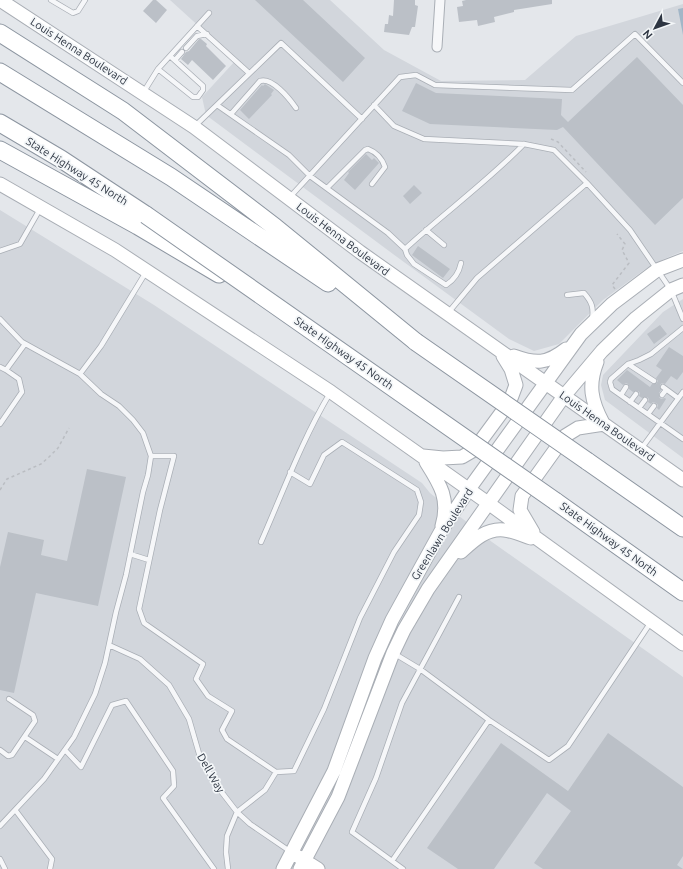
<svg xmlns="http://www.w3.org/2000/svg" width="683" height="869" font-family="Ubuntu,sans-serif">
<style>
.built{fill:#d2d6dc}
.water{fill:#a2b6c7}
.building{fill:#bbc0c7}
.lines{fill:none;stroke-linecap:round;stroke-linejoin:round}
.lane-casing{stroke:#a9aeb5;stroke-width:6}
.street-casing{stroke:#a9aeb5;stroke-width:11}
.secondary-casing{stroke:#a9aeb5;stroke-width:15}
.highway-casing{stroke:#8c95a0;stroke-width:19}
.path{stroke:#babdc2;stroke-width:1.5;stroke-dasharray:3 3;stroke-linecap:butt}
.lane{stroke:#f6f7f9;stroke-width:4.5}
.street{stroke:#f6f7f9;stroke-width:9}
.secondary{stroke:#fff;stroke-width:13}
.highway{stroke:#fff;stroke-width:17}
.highway-bridge-casing{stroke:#8c95a0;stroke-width:19;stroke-linecap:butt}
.highway-bridge{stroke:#fff;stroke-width:17}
.labels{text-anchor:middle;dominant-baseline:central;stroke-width:3.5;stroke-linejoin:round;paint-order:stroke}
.street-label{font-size:11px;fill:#2d3542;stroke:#f3f6f8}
</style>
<rect width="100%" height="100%" fill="#e4e7eb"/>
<path class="built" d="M 170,0 L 330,0 L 384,50 L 441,81 L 525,80 L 576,36 L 683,4 L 683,251 L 664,259 L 644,270 L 603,300 L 559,344 L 534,351 L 509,339 L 393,254 L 206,115 L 202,97 L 236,60 Z
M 0,210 L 154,305 L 422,483 L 430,493 L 492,542 L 683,677 L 683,869 L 0,869 Z
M 683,299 L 683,458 L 605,400 L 601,385 L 603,375 L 663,312 Z"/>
<path class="water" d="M 683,8 L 683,35 L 678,9 Z"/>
<path class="building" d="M 153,0 L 156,0 L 167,10 L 156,23 L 143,11 Z
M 255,0 L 303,0 L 365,58 L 343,82 Z
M 394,0 L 415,0 L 415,5 L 418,6 L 415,27 L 412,27 L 409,35 L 384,32 L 385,24 L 388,24 L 389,15 L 393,16 Z
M 466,0 L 552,0 L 552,4 L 514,10 L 514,12 L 494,17 L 495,22 L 478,26 L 477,20 L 459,22 L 457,7 L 463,6 L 462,1 Z
M 199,39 L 201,39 L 207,44 L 206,46 L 226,66 L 213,80 L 192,60 L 188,65 L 181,59 L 186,52 L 189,51 Z
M 637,57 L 683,105 L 683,198 L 655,225 L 563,127 L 557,130 L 430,124 L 402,111 L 416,83 L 436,93 L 562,99 L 561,115 L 568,122 Z
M 265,84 L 274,90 L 271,94 L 272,95 L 249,119 L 240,110 L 262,85 L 263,86 Z
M 366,154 L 372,160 L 374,158 L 379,163 L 355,190 L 344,180 L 349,173 L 348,172 Z
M 414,185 L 422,193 L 410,204 L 403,196 Z
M 418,246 L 450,269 L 443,278 L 412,255 Z
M 660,325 L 667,334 L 654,344 L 647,334 Z
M 669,347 L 683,356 L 683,372 L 677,380 L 671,376 L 665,384 L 662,383 L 660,385 L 661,390 L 659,393 L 659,397 L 661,399 L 665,398 L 666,399 L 659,410 L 657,408 L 658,405 L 656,403 L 653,402 L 651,404 L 648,402 L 649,399 L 647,397 L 642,398 L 639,396 L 640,393 L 638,391 L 633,392 L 629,389 L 628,384 L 626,383 L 623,385 L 617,380 L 627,370 L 650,387 L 652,384 L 656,384 L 658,381 L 656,378 L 662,370 L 656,366 Z
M 87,469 L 126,477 L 98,606 L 36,593 L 14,693 L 0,690 L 0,567 L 8,532 L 44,540 L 41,555 L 67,561 Z
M 608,733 L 683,787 L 683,856 L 677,865 L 683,869 L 543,869 L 534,863 L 571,811 L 547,793 L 494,869 L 458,869 L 427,848 L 501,743 L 568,791 Z"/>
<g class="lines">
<defs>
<path id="lane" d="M 51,0 L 73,13 L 78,11 L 85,0
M 197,26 L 249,73
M 186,48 L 197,36 L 207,34
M 175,60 L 182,52
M 158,69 L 193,97 L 198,97 L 203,90 L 203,86 L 170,56
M 143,93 L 158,69 L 209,13
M 217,105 L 289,155 L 310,176 L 388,233 L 405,249 L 407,255 L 414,264 L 446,285 C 454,280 459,273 461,263
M 374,105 L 394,126 L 424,139 L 524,144 L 554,150 L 587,183 L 630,230 L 671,290 L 683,319
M 231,114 L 260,81 C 272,77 289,98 296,108
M 195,126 L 281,43 L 362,119
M 327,188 L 365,150 L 368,149 C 376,152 382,158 385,167 L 372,184
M 290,197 L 400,77 L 416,75 L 435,85 L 572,90 L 635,34 L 683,83
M 426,230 L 444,245
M 405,249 C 444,213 487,182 524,144
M 0,251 L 20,244 L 40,209
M 567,295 L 584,293 C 592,302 594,308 592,320
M 448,313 L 477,278 L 587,183
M 0,319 L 22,342 L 80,374 L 101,394 L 119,406 L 133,420 L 143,433 L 151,456 L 148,475 L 143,492 L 126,575 L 116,612 L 105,663 L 95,694 L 74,737 L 44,779 L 0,826
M 683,328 L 651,354 L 639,360 L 628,364 L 611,379 L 610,382 L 612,389 L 683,439
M 628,364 L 654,381
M 0,367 L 6,370
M 80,374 L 101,346 L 146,272
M 663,387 L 678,398
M 621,395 L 626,387
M 662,395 L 666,390
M 630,402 L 636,394
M 639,408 L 645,400
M 648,414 L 654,406
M 0,424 L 22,392 L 19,379 L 6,370 L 25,344
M 641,449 L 683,392
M 151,456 L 174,456 L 160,510 L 139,609 L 144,623 L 203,664 L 196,679 L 208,696 L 232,711 L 222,730 L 227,739 L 276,772 L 265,790 L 237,812 L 227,836 L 226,852 L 228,869
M 261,542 C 283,492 302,440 330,393
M 130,554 L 149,560
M 109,645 L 140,659 L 169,685 L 189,719 L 200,757 L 220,790 L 237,812 L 250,824 L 291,852
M 395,654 L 420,669 L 489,720 L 549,760 L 568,746 L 651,622
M 25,737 L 58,759
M 0,750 L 8,756 L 12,755 L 35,721 L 33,715 L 9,699
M 65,750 L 81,767 L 112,705 L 126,701 L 173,771 L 174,786 L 163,798 L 214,869
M 276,772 L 294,771 L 324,709 L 360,618 L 394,552 L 419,515 L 421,502 L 417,490 L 342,442 L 324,455 L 310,484 L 290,472
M 16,811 L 52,859 L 50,869
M 0,859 L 5,869
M 392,861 L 489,720
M 403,869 L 352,832 L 376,778 L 402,703 L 459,597"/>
<path id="street" d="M 437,47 L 440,0"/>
<path id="secondary" d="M 0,0 L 194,127 L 360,252 L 683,480
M 0,184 L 115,250 L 331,392 L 488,503 L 683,644
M 514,356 C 536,364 547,364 566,349
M 597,362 C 588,385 591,401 603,423
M 423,456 L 443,458 L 462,457 L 474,450 L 510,401 L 516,385 L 511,369 L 503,356
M 426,462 C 440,484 450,499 442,526
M 533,532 L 520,510 L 522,496 L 565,436 L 578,428 L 604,424
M 461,552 C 473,541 486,528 504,530 C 513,531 522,535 531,538
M 299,857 L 318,869
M 283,869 L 334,771 L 375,658 L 392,620 L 441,531 L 469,489 L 581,334 L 612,304 L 657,270 L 683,260
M 300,869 L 338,797 L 393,653 L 404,630 L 428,589 L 564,396 L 602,351 L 636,318 L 671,290 L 683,285"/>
<path id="highway" d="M 0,33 L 123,111 L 275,227 L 416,342
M 0,72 L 171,177 L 328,283
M 0,123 L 61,159 L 146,215
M 0,150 L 138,226 L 219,274
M 587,461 L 683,528
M 555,501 L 683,592"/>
</defs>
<use href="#lane" class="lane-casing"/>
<use href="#street" class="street-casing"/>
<use href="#secondary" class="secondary-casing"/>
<use href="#highway" class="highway-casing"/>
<path class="path" d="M 551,139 L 558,142 L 586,172
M 615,289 L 612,285 L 629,263 L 622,250 L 625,244 L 617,234
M 0,490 L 7,479 L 41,464 L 49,457 L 58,448 L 69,428"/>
<use href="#lane" class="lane"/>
<use href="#street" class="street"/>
<use href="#secondary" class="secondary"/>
<use href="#highway" class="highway"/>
<defs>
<path id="highway-bridge" d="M 146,215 L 555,501
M 416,342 L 587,461"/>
</defs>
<use href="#highway-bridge" class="highway-bridge-casing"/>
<use href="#highway-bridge" class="highway-bridge"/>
</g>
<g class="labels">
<g class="street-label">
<text transform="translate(79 51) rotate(33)">Louis Henna Boulevard</text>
<text transform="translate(77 171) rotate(32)">State Highway 45 North</text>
<text transform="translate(343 239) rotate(37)">Louis Henna Boulevard</text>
<text transform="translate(344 353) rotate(35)">State Highway 45 North</text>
<text transform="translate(607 426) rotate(35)">Louis Henna Boulevard</text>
<text transform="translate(442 534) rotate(-58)">Greenlawn Boulevard</text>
<text transform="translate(609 539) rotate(36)">State Highway 45 North</text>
<text transform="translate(211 773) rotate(60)">Dell Way</text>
</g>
</g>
<g transform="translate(655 28) rotate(229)" stroke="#f3f6f8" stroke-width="3" paint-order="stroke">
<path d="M0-3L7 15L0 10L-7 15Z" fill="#2d3542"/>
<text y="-6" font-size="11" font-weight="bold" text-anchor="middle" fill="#2d3542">N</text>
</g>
</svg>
